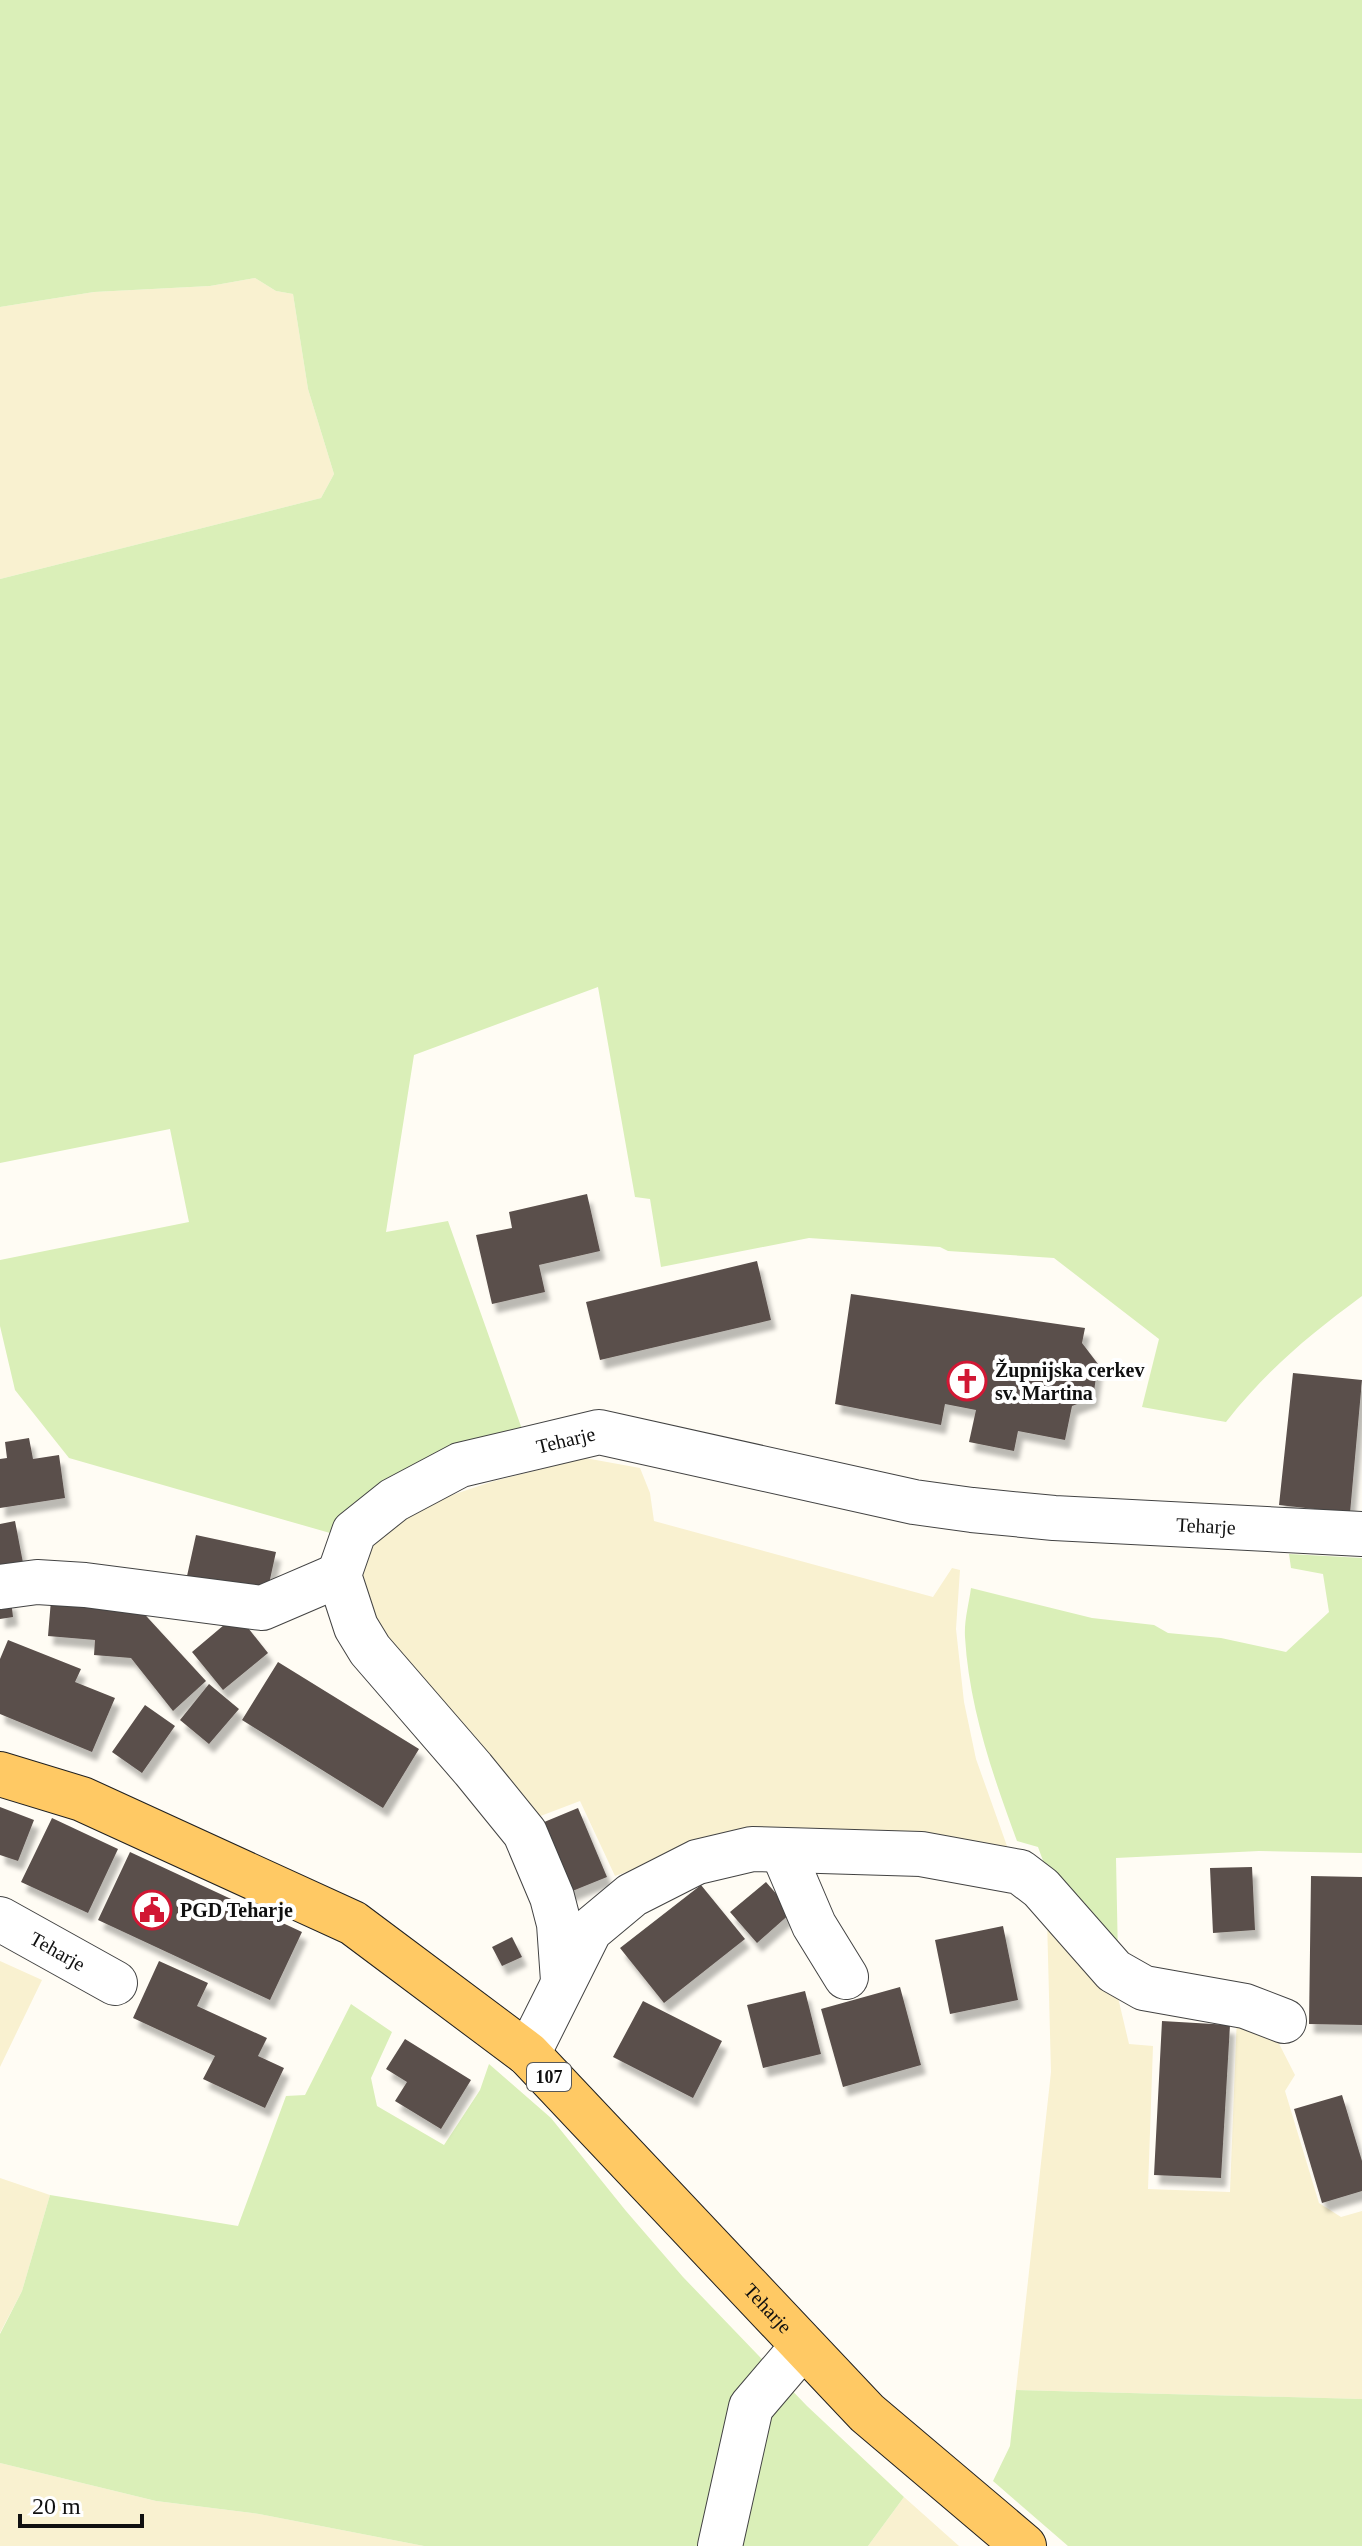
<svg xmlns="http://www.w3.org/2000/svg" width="1362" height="2546" font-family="Georgia,serif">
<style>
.farmland{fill:#f9f1d0}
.green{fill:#daefb8}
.building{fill:#5a4f4b;filter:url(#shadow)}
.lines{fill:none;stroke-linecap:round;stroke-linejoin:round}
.minor-casing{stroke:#434343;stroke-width:46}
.major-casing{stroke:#212121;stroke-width:46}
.minor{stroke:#fff;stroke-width:44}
.major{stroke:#ffc964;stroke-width:44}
.labels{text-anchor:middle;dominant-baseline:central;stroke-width:8;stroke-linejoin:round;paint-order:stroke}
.shield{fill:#fff;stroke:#585858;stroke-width:2}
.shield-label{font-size:18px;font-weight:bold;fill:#101010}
.poi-label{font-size:20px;font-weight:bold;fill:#101010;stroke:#fff;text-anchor:start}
.street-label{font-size:20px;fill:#101010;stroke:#fff}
</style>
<defs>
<filter id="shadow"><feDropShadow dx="5" dy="9" stdDeviation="2" flood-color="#0004"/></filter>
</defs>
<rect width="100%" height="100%" fill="#fffcf4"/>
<path class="farmland" d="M 255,278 L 276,291 L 293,294 L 308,389 L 334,474 L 321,498 L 0,579 L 0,307 L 94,292 L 210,286 Z
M 585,1458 L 640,1468 L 650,1493 L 654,1521 L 933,1597 L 952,1568 L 960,1570 L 956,1629 L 964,1702 L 976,1759 L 1007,1846 L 1006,1854 L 672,1856 L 615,1876 L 580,1801 L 530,1820 L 379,1645 L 357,1573 L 378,1536 L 437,1500 L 494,1481 Z
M 1047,1919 L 1116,1989 L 1129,2044 L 1153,2046 L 1148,2189 L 1230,2192 L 1237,2015 L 1271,2028 L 1295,2075 L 1285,2091 L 1319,2203 L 1341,2217 L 1362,2211 L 1362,2399 L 1016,2390 L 1051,2072 Z
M 0,1961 L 42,1980 L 0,2067 Z
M 0,2178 L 50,2195 L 22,2291 L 0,2333 Z
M 0,2463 L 156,2501 L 259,2514 L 424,2546 L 0,2546 Z
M 904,2497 L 959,2546 L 868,2546 Z"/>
<path class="green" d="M 0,0 L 1362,0 L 1362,1296 C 1308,1336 1268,1369 1226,1422 L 1142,1407 L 1159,1339 L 1054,1258 L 948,1251 L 940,1247 L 809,1238 L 661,1267 L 650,1199 L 635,1197 L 598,987 L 414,1055 L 386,1232 L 448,1221 L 523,1432 L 330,1533 L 69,1458 L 15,1390 L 0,1326 L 0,1260 L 189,1222 L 170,1129 L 0,1163 L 0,579 L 321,498 L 334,474 L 308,389 L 293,294 L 276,291 L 255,278 L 210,286 L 94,292 L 0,307 Z
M 1289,1554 L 1362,1558 L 1362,1853 L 1259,1851 L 1116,1858 L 1118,1958 L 1053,1888 L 1038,1847 L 1017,1841 C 993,1776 969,1707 965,1637 C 964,1621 969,1603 971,1588 L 1092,1618 L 1154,1625 L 1168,1633 L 1221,1638 L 1286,1652 L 1329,1612 L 1323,1574 L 1291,1568 Z
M 351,2004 L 392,2032 L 371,2078 L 377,2106 L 444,2145 L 480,2090 L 489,2064 L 551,2118 L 626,2211 L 683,2277 L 807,2406 L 904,2497 L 868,2546 L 424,2546 L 259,2514 L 156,2501 L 0,2463 L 0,2334 L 22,2291 L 50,2195 L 238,2226 L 286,2096 L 305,2095 Z
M 1016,2390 L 1362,2399 L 1362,2546 L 1068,2546 L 993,2481 L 1010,2446 Z"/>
<path class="building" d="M 587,1194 L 600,1251 L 539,1265 L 545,1292 L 492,1304 L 476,1235 L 512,1228 L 509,1212 Z
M 757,1261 L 771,1320 L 600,1360 L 586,1302 Z
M 851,1294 L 1085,1328 L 1082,1343 L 1098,1364 L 1093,1398 L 1072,1406 L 1065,1440 L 1018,1431 L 1014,1451 L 969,1442 L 976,1410 L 945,1404 L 941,1425 L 835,1404 Z
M 1293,1373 L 1362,1380 L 1350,1513 L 1279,1505 Z
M 29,1438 L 33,1459 L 59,1455 L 65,1498 L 0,1508 L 0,1459 L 7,1458 L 5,1442 Z
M 15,1521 L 24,1568 L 0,1572 L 0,1524 Z
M 196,1535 L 276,1552 L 267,1593 L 187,1576 Z
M 11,1600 L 13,1617 L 0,1619 L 0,1602 Z
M 51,1600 L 137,1606 L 206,1681 L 173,1711 L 131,1658 L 94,1655 L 95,1640 L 48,1636 Z
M 237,1614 L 268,1653 L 223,1690 L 192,1652 Z
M 8,1640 L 81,1669 L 75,1682 L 115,1698 L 92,1752 L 0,1714 L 0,1659 Z
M 278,1662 L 419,1749 L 383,1808 L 242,1720 Z
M 209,1684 L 239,1709 L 209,1744 L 180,1720 Z
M 145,1705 L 175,1726 L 142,1773 L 112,1752 Z
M 0,1807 L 34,1820 L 18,1861 L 0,1855 Z
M 578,1808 L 607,1877 L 565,1894 L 537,1825 Z
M 52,1818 L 118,1849 L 88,1913 L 21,1882 Z
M 130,1852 L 302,1932 L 270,2000 L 98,1920 Z
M 1252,1867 L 1255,1930 L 1213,1933 L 1210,1868 Z
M 1311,1876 L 1362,1877 L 1362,2025 L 1309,2024 Z
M 766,1882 L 792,1912 L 757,1943 L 730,1912 Z
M 701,1885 L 745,1939 L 664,2003 L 620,1948 Z
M 1003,1926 L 1018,2000 L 950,2014 L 935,1940 Z
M 512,1937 L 522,1957 L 502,1966 L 492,1947 Z
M 159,1961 L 208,1983 L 197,2006 L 267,2038 L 258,2056 L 284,2068 L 265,2108 L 203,2079 L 215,2056 L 133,2018 Z
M 900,1987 L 921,2065 L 843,2087 L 821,2009 Z
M 805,1991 L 821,2054 L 763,2068 L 747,2005 Z
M 643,2001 L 722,2041 L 693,2098 L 613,2057 Z
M 1162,2021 L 1230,2025 L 1221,2178 L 1154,2175 Z
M 405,2039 L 471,2080 L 441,2129 L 395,2101 L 407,2082 L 386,2069 Z
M 1342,2095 L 1362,2161 L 1362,2191 L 1322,2203 L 1294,2109 Z"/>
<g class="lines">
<defs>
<g id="minor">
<path d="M 0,1587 L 37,1582 L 85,1585 L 262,1608 L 339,1575"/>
<path d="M 782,1850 L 814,1925 L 846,1977"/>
<path id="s1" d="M 0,1919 L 115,1983"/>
<path id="s2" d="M 563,1981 L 559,1924 L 552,1897 L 525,1833 L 473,1769 L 370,1650 L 356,1627 L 339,1575 L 354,1532 L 394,1500 L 460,1465 L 599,1432 L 914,1502 L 972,1510 L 1054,1518 L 1362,1534"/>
<path d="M 528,2054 L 590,1930 L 632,1895 L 697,1862 L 752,1849 L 921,1854 L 1020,1872 L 1041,1888 L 1114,1971 L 1144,1988 L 1245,2006 L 1284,2021"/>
<path d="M 720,2546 L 751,2407 L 803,2346"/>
</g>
<g id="major">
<path id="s3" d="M 0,1774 L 82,1799 L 353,1923 L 528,2054 L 867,2413 L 1024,2546"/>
</g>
</defs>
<use href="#minor" class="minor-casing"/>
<use href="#major" class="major-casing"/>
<use href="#minor" class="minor"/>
<use href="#major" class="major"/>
</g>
<defs>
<symbol id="church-ring" viewBox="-11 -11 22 22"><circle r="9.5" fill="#fff" stroke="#d11734" stroke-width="1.5"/><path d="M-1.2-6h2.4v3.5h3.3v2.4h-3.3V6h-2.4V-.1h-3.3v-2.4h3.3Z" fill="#d11734"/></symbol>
<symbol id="civic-ring" viewBox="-11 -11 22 22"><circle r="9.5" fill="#fff" stroke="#d11734" stroke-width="1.5"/><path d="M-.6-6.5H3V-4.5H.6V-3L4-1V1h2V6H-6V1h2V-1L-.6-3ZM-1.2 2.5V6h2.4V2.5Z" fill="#d11734"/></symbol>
</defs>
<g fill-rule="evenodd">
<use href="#church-ring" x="945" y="1359" width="44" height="44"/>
<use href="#civic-ring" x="130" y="1888" width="44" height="44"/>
</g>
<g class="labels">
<rect class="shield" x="527" y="2063" width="44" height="28" rx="6"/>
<g class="shield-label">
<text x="549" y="2077">107</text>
</g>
<g class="poi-label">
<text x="995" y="1370">Župnijska cerkev<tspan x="995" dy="23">sv. Martina</tspan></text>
<text x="180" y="1910">PGD Teharje</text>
</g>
<g class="street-label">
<text stroke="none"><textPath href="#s2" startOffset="756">Teharje</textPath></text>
<text stroke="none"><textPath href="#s2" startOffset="1406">Teharje</textPath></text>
<text stroke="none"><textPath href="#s1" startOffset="66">Teharje</textPath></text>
<text stroke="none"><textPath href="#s3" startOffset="952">Teharje</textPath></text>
</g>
</g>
<path d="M20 2514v12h122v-12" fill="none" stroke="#101010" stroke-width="4"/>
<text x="32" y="2514" font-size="24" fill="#101010" stroke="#ffffff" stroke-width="6" paint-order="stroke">20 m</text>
</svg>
